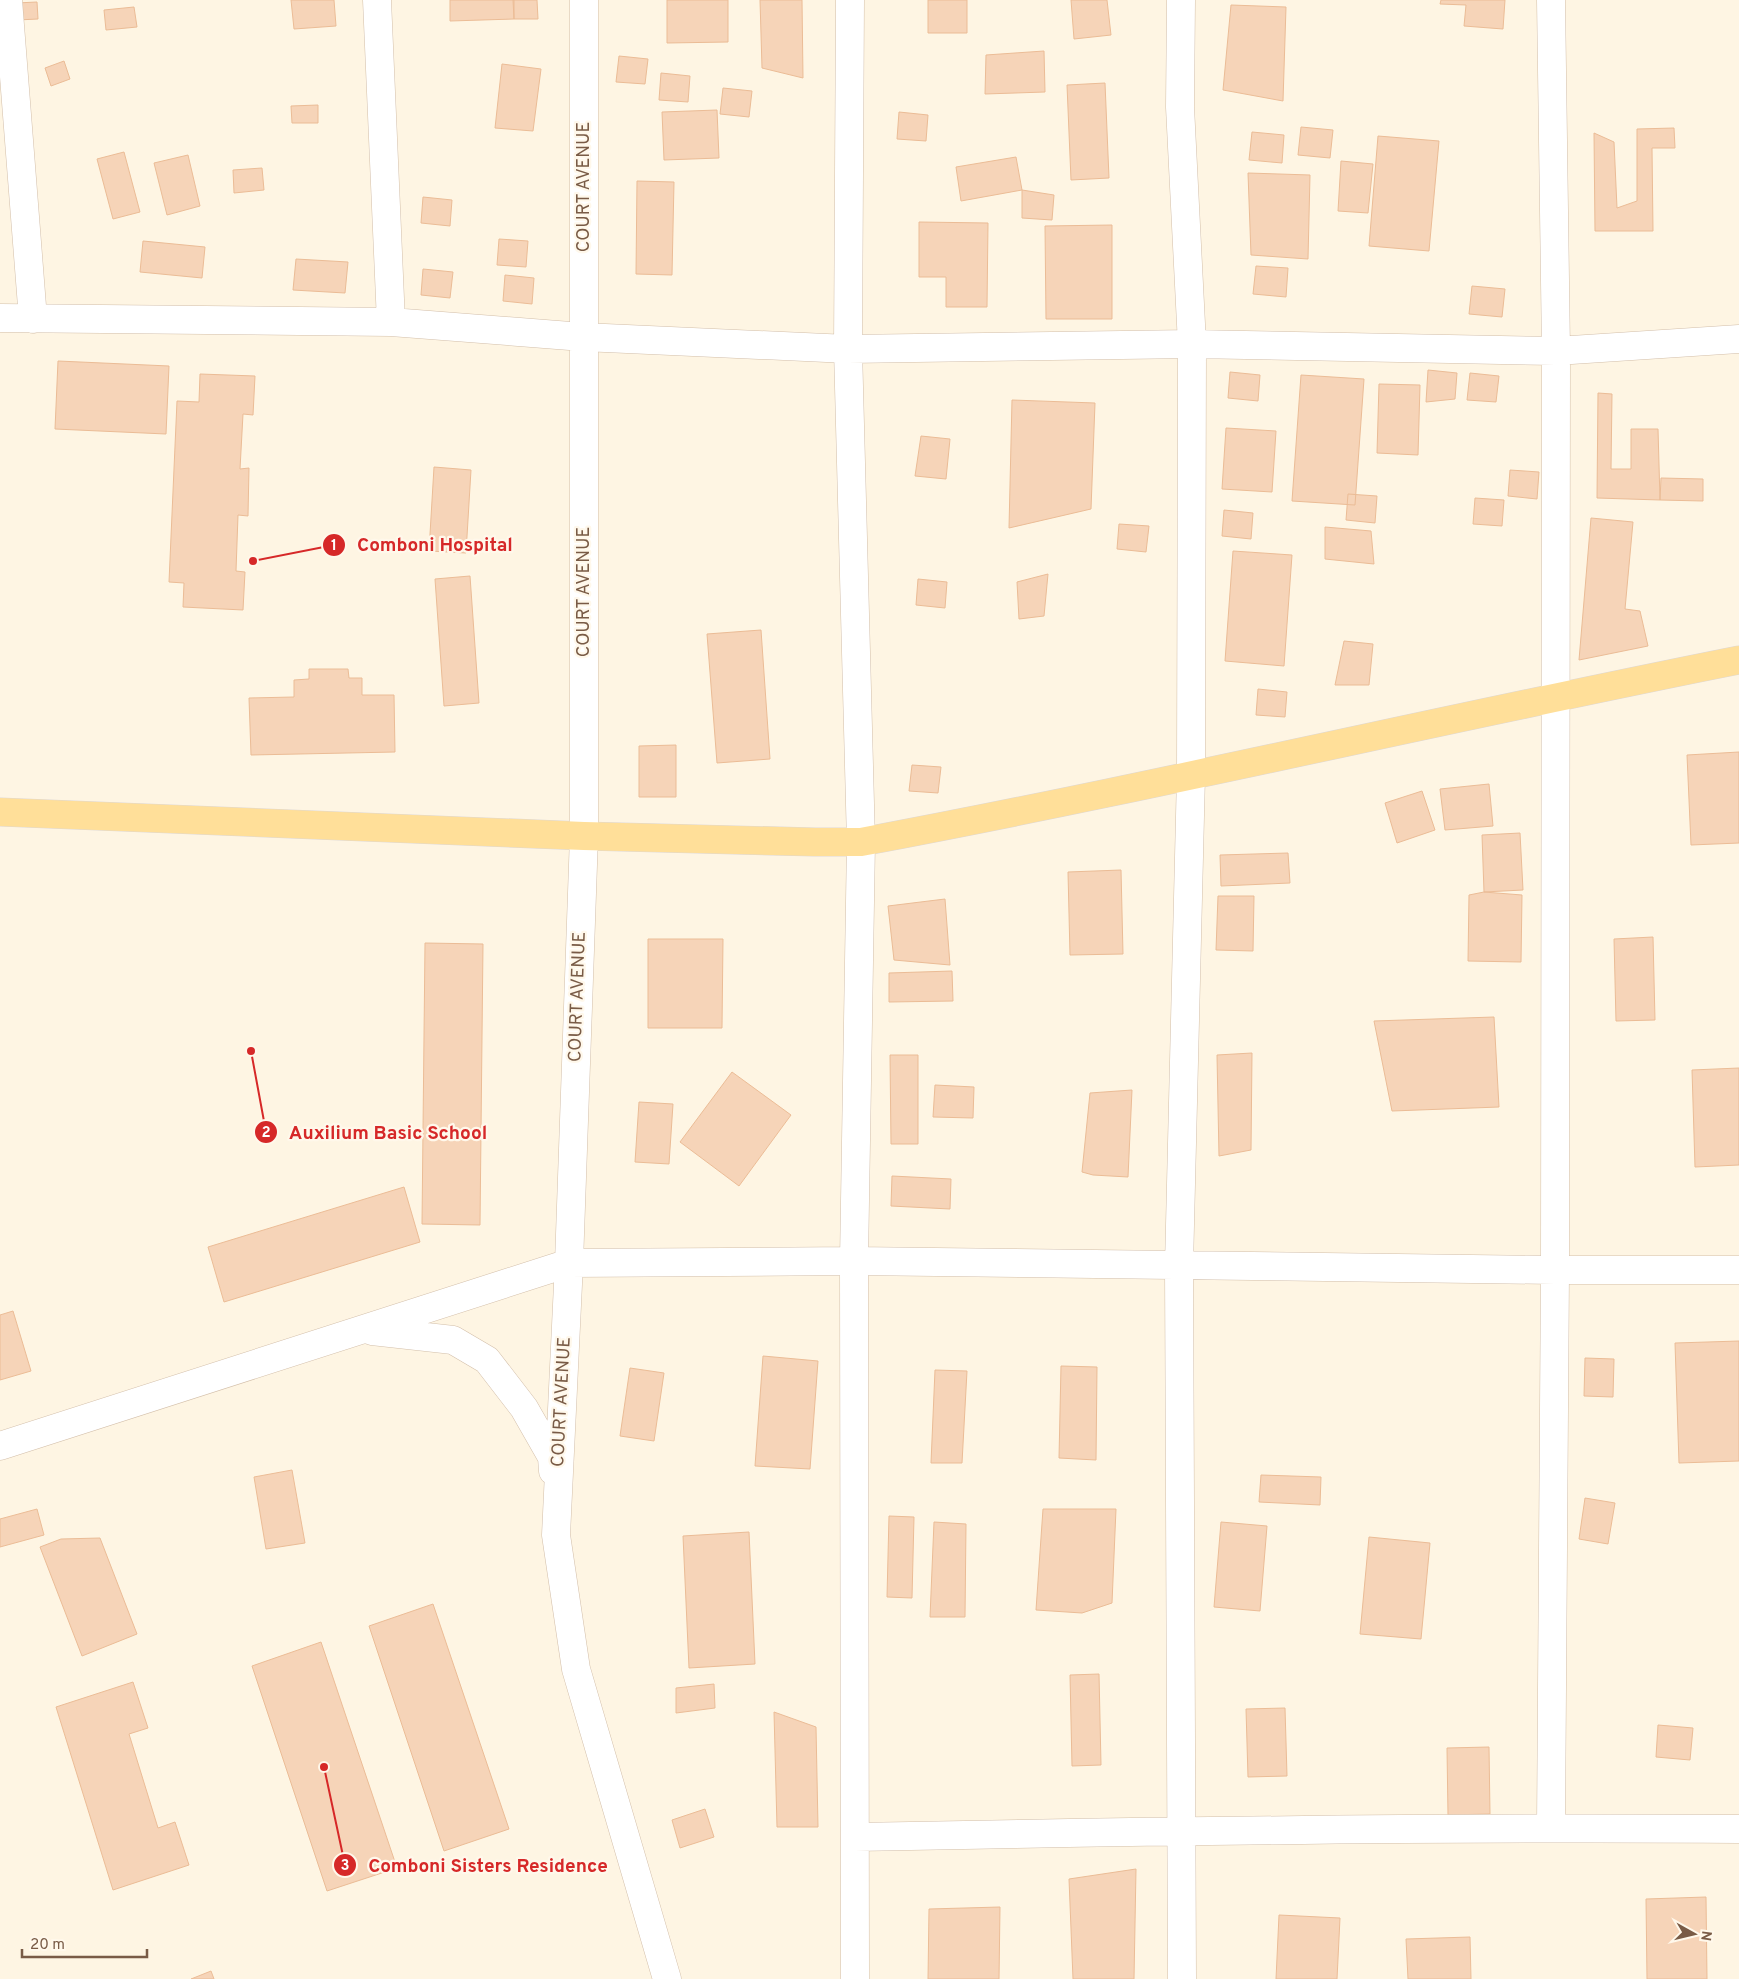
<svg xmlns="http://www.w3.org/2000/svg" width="1739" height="1979" font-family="Overpass,sans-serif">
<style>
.building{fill:#f6d4b8;stroke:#ebbc96}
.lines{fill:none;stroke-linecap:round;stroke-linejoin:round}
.minor-casing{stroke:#d3bfaa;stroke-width:29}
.major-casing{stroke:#dfd8d3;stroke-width:29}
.minor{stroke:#fff;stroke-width:28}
.major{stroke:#ffdf99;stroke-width:28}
.labels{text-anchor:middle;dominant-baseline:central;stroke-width:4.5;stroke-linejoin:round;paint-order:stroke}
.street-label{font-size:18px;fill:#795b46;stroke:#fff8eb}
.leader{fill:none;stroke:#d62828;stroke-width:2}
.callout-dot{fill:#d62828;stroke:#fff8eb;stroke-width:2}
.mark-label{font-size:15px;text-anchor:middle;font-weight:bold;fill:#fff}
.callout-label{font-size:19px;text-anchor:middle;font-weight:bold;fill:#d62828;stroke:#fff8eb;stroke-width:4.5;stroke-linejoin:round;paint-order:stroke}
</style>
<rect width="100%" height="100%" fill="#fef5e3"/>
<path class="building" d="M 291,0 L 334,0 L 336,26 L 294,29 Z
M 450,0 L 514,0 L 514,19 L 450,21 Z
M 513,0 L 537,0 L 538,19 L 514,19 Z
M 667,0 L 728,0 L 728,42 L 667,43 Z
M 760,0 L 802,0 L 803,78 L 762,68 Z
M 928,0 L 967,0 L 967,33 L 928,33 Z
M 1071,0 L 1107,0 L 1111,35 L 1074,39 Z
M 1441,0 L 1505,0 L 1503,29 L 1464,26 L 1466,5 L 1440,4 Z
M 37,2 L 38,19 L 17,20 L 16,3 Z
M 1231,5 L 1286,7 L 1283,101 L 1223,90 Z
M 134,7 L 137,27 L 106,30 L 104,10 Z
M 1044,51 L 1045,92 L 985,94 L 986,55 Z
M 619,56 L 648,59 L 645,84 L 616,82 Z
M 64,61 L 70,79 L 51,86 L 45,68 Z
M 502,64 L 541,69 L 533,131 L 495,128 Z
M 661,73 L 690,76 L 688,102 L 659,100 Z
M 1105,83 L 1109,178 L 1071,180 L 1067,85 Z
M 723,88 L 752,91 L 749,117 L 720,114 Z
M 318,105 L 318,123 L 292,123 L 291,106 Z
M 717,110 L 719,158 L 664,160 L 662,112 Z
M 899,112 L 928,115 L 926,141 L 897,139 Z
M 1301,127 L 1333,130 L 1330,158 L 1298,155 Z
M 1674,128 L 1675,148 L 1652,148 L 1653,231 L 1595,231 L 1594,133 L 1614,142 L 1617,208 L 1637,201 L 1637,129 Z
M 1252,132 L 1284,135 L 1282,163 L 1249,160 Z
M 1378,136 L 1439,141 L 1429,251 L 1369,246 Z
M 124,152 L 140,212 L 113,219 L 97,159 Z
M 188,155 L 200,206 L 167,215 L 154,163 Z
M 1016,157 L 1022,190 L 961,201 L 956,167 Z
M 1341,161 L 1373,164 L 1368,213 L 1338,211 Z
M 262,168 L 264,190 L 234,193 L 233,170 Z
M 1248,173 L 1310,175 L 1308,259 L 1251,255 Z
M 637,181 L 674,182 L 672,275 L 636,274 Z
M 1022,190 L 1054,195 L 1052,220 L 1022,218 Z
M 423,197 L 452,200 L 450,226 L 421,223 Z
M 919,222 L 988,223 L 987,307 L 946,307 L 946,277 L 919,277 Z
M 1112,225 L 1112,319 L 1046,319 L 1045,226 Z
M 499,239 L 528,241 L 526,267 L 497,265 Z
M 143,241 L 205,247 L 202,278 L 140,272 Z
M 296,259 L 348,262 L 345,293 L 293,290 Z
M 1256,266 L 1288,268 L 1286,297 L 1253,294 Z
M 423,269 L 453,272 L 450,298 L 421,295 Z
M 505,275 L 534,278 L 532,304 L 503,301 Z
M 1472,286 L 1505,289 L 1502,317 L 1469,314 Z
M 58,361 L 169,366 L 166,434 L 55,429 Z
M 1428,370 L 1457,373 L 1455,399 L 1426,402 Z
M 1230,372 L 1260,375 L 1258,401 L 1228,398 Z
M 1470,373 L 1499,376 L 1496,402 L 1467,400 Z
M 200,374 L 255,376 L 253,415 L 243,414 L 240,469 L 249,468 L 248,516 L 238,515 L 236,571 L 245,572 L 243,610 L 183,607 L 184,583 L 169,582 L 177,401 L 199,402 Z
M 1301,375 L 1364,379 L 1355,505 L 1292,501 Z
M 1379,384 L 1420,385 L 1418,455 L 1377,453 Z
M 1598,393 L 1612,394 L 1611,469 L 1631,469 L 1631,429 L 1658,429 L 1660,500 L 1597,498 Z
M 1012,400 L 1095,403 L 1091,509 L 1009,528 Z
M 1226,428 L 1276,431 L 1272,492 L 1222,489 Z
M 921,436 L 950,439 L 946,479 L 915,476 Z
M 434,467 L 471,470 L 466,553 L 429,551 Z
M 1510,470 L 1539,472 L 1537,499 L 1508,496 Z
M 1661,478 L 1703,479 L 1703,501 L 1660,500 Z
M 1348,494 L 1377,496 L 1375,523 L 1346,520 Z
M 1475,498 L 1504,500 L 1502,526 L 1473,524 Z
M 1224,510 L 1253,513 L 1251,539 L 1222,536 Z
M 1591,518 L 1633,522 L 1625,609 L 1640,611 L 1648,646 L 1579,660 Z
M 1119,524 L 1149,526 L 1146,552 L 1117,549 Z
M 1325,527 L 1371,531 L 1374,564 L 1325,559 Z
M 1233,551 L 1292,555 L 1284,666 L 1225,661 Z
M 1048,574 L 1044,616 L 1019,619 L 1017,582 Z
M 470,576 L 479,703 L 444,706 L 435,579 Z
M 918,579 L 947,582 L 945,608 L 916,605 Z
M 761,630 L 770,759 L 717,763 L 707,634 Z
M 1344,641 L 1373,644 L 1369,685 L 1335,685 Z
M 309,669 L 348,669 L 349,678 L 362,678 L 362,695 L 394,695 L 395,752 L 251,755 L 249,698 L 294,697 L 294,680 L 309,679 Z
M 1258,689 L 1287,692 L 1285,717 L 1256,715 Z
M 676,745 L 676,797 L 639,797 L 639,746 Z
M 1739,752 L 1739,843 L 1691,845 L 1687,755 Z
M 912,765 L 941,767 L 938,793 L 909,791 Z
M 1489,784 L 1493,826 L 1445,830 L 1440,789 Z
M 1422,791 L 1435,830 L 1397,843 L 1385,803 Z
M 1520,833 L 1523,890 L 1484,892 L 1482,835 Z
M 1288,853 L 1290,883 L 1221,886 L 1220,855 Z
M 1121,870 L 1123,954 L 1070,955 L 1068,872 Z
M 1484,892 L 1522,895 L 1521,962 L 1468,961 L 1469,895 Z
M 1218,896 L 1254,896 L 1253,951 L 1216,950 Z
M 945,899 L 950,965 L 894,960 L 888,906 Z
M 1653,937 L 1655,1020 L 1616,1021 L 1614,939 Z
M 648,939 L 723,939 L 722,1028 L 648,1028 Z
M 425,943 L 483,944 L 480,1225 L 422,1224 Z
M 952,971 L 953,1001 L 889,1002 L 889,973 Z
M 1494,1017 L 1499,1107 L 1392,1111 L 1374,1021 Z
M 1252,1053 L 1251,1150 L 1219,1156 L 1217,1055 Z
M 890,1055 L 918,1055 L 918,1144 L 891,1144 Z
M 1739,1068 L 1739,1165 L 1695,1167 L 1692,1070 Z
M 732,1072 L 791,1115 L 739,1186 L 680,1142 Z
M 935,1085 L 974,1087 L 973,1118 L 933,1117 Z
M 1132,1090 L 1128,1177 L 1093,1175 L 1082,1172 L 1090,1093 Z
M 639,1102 L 673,1104 L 669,1164 L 635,1162 Z
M 892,1176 L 951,1179 L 950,1209 L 891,1206 Z
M 404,1187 L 420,1242 L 224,1302 L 208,1247 Z
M 13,1311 L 31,1371 L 0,1380 L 0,1315 Z
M 1739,1341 L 1739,1461 L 1679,1463 L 1675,1343 Z
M 763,1356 L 818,1361 L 810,1469 L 755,1466 Z
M 1585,1358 L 1614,1359 L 1613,1397 L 1584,1396 Z
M 1061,1366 L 1097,1367 L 1096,1460 L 1059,1458 Z
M 630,1368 L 664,1373 L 654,1441 L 620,1436 Z
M 935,1370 L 967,1371 L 962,1463 L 931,1463 Z
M 292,1470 L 305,1543 L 266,1549 L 254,1477 Z
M 1261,1475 L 1321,1477 L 1320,1505 L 1259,1502 Z
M 1585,1498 L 1615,1503 L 1608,1544 L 1579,1539 Z
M 37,1509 L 44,1535 L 0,1547 L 0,1519 Z
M 1043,1509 L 1116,1509 L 1112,1603 L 1082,1613 L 1036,1610 Z
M 889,1516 L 914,1517 L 912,1598 L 887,1597 Z
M 934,1522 L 966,1524 L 965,1617 L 930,1617 Z
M 1221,1522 L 1267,1526 L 1260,1611 L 1214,1607 Z
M 749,1532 L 755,1664 L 689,1668 L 683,1536 Z
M 1369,1537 L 1430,1543 L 1421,1639 L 1360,1634 Z
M 100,1538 L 137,1634 L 82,1656 L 40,1547 L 61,1539 Z
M 433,1604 L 509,1829 L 444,1851 L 369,1626 Z
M 321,1642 L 397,1868 L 327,1891 L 252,1666 Z
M 1099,1674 L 1101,1765 L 1072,1766 L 1070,1675 Z
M 133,1682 L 148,1728 L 129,1734 L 158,1828 L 175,1822 L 189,1865 L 113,1890 L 56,1707 Z
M 714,1684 L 715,1708 L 676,1713 L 676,1688 Z
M 1285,1708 L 1287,1776 L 1248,1777 L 1246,1709 Z
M 774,1712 L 816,1727 L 818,1827 L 777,1827 Z
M 1658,1725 L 1693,1728 L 1690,1760 L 1656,1757 Z
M 1489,1747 L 1490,1814 L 1448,1815 L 1447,1748 Z
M 705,1809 L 714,1837 L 680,1848 L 672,1820 Z
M 1136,1869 L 1134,1979 L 1073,1979 L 1069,1879 Z
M 1706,1897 L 1707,1979 L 1647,1979 L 1646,1899 Z
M 1000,1907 L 999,1979 L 928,1979 L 929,1909 Z
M 1279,1915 L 1340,1918 L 1337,1979 L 1276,1979 Z
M 1470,1937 L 1471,1979 L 1408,1979 L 1406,1939 Z
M 211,1971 L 214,1979 L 191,1979 Z"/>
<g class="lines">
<defs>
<path id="minor" d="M 8,0 L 33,319
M 377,0 L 391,322
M 584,0 L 584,836 L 569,1263 L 556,1535 L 576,1669 L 667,1979
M 850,0 L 848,349 L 861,842 L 854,1261 L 855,1979
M 1181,0 L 1180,107 L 1192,344 L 1191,775 L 1179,1266 L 1182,1979
M 1551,0 L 1556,351 L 1555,1270 L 1551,1828
M 0,318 L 391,322 L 583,337 L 848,349 L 1192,344 L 1556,351 L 1739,339
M 372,1331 L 453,1340 L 487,1360 L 524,1408 L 552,1457 L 553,1471
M 0,1446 L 569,1263 L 854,1261 L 1555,1270 L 1739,1270
M 855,1837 C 1149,1831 1444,1827 1739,1829"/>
<path id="major" d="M 0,812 L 584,836 L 815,842 L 861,842 C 1155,787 1446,718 1739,660"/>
</defs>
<use href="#minor" class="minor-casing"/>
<use href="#major" class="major-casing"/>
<use href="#minor" class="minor"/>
<use href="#major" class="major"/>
</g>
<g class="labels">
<g class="street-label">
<text transform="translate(584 187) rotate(-90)">COURT AVENUE</text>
<text transform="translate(584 592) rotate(-90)">COURT AVENUE</text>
<text transform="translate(578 997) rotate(-88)">COURT AVENUE</text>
<text transform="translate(562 1402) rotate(-87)">COURT AVENUE</text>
</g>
</g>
<path class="leader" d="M253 561L334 545M251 1051L266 1132M324 1767L345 1865"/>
<g class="callout-dot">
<circle cx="253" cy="561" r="5"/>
<circle cx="251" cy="1051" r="5"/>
<circle cx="324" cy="1767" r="5"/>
<circle cx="334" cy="545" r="12"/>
<circle cx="266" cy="1132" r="12"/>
<circle cx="345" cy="1865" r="12"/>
</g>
<g class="mark-label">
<text x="334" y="550">1</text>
<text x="266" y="1137">2</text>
<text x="345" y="1870">3</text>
</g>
<g class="callout-label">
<text x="435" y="551">Comboni Hospital</text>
<text x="388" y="1139">Auxilium Basic School</text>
<text x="488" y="1872">Comboni Sisters Residence</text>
</g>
<g transform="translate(1694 1934) rotate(98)" stroke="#fff8eb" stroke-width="4" paint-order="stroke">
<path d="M0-4L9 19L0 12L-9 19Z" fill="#795b46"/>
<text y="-8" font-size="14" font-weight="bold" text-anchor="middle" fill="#795b46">N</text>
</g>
<path d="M22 1949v8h125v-8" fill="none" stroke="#795b46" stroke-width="2.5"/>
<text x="30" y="1949" font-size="15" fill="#795b46" stroke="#fff8eb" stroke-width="4" paint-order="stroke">20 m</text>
</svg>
